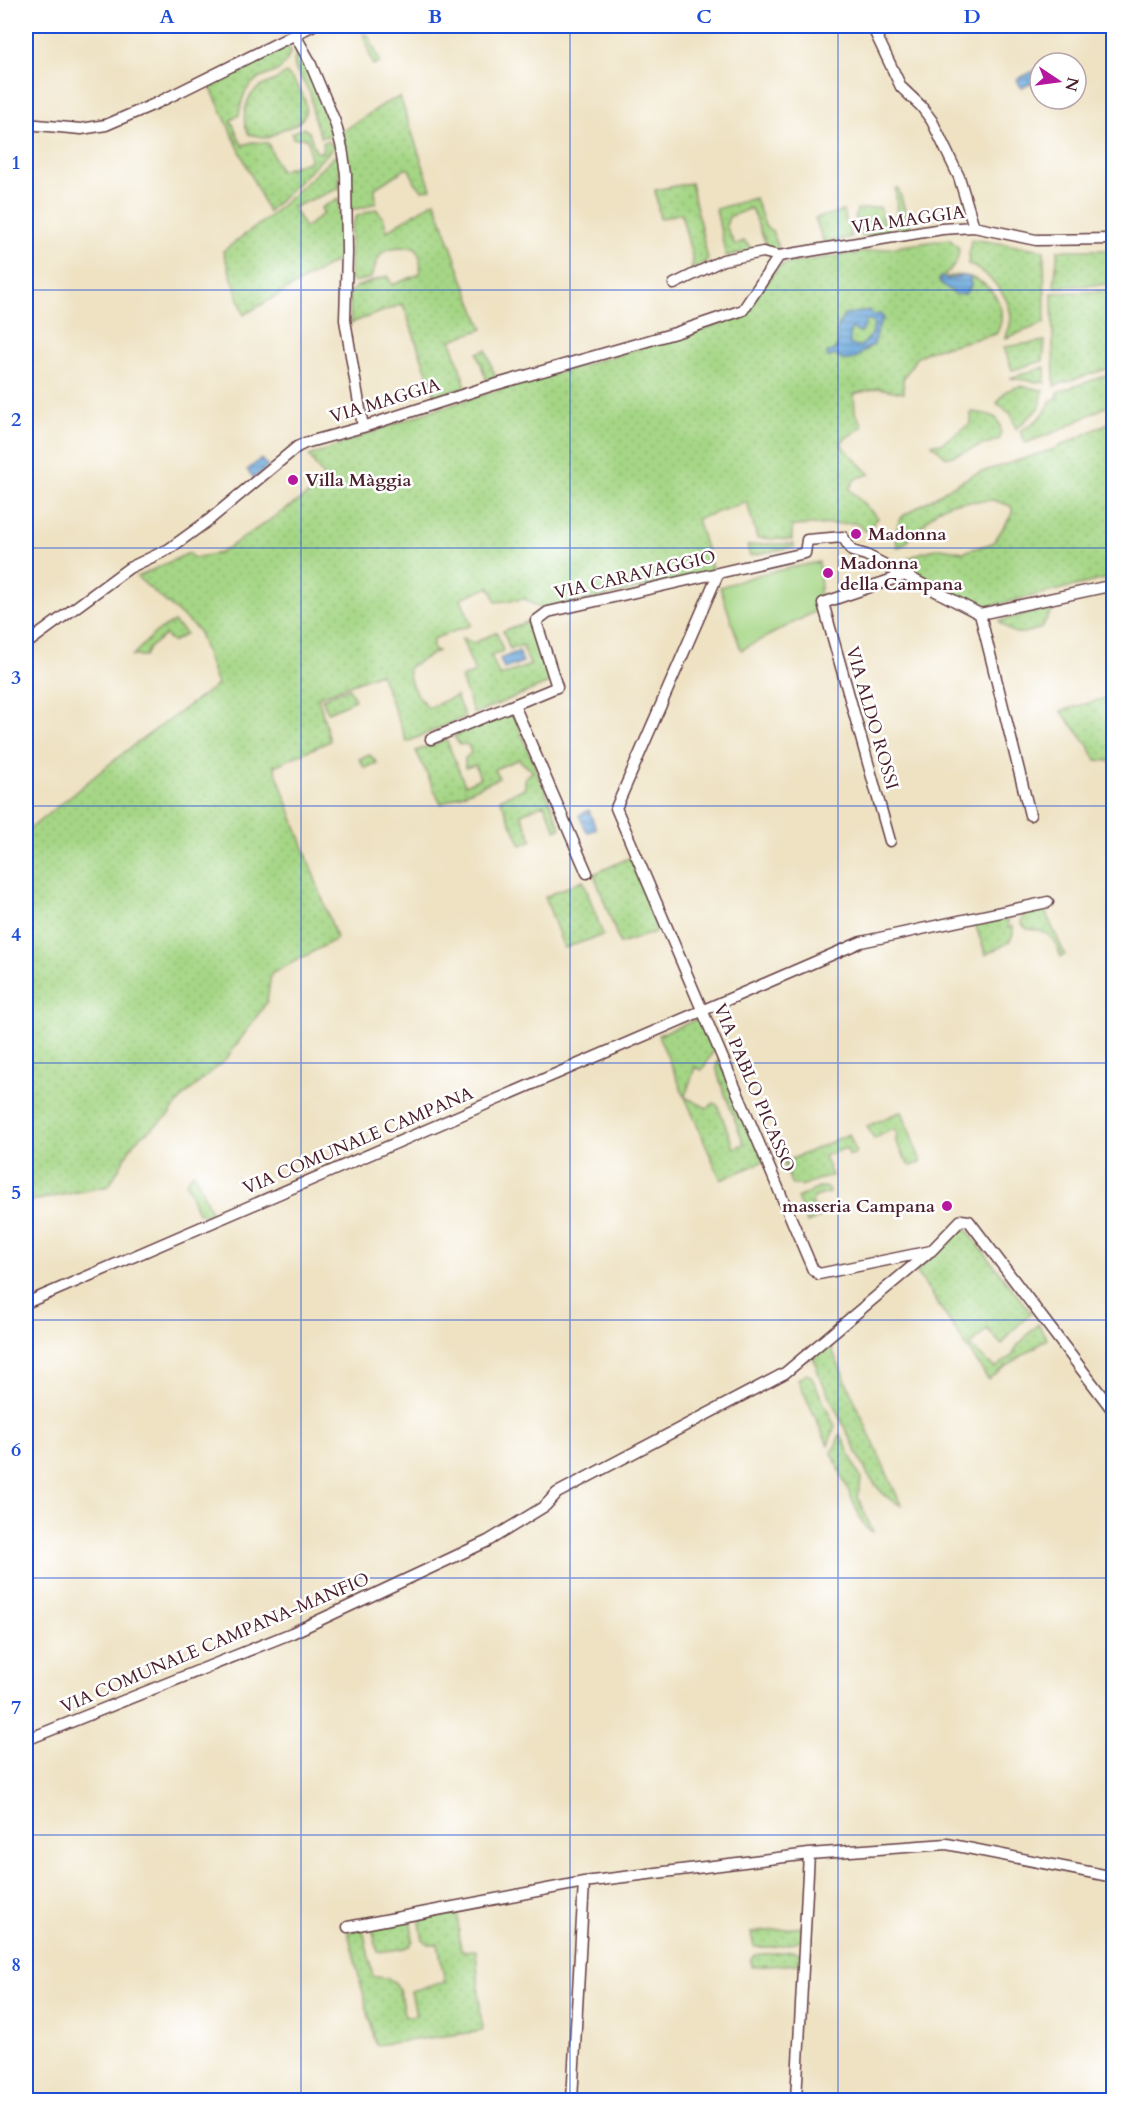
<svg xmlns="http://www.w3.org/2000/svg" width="1139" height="2126" font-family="Cardo,serif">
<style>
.grass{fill:url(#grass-dots);stroke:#787a58;stroke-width:1.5}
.park{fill:#a5d685;stroke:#787a58;stroke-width:1.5}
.water{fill:url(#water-rules);stroke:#5a6484;stroke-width:1.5;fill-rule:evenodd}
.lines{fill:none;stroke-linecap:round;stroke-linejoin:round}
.minor-casing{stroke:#633c42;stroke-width:13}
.minor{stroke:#fff;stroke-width:10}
.grid{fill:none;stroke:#1d4ed8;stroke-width:1.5;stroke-opacity:0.55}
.poi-dot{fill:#b5179e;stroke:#fff;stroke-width:2}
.labels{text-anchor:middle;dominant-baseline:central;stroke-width:5;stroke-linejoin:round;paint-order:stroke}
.street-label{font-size:18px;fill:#4a1f2b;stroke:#fff}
.poi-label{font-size:18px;font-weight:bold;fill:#4a1f2b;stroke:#fff;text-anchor:start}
.neatline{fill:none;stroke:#1d4ed8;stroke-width:2}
.grid-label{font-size:20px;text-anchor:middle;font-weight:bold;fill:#1d4ed8}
</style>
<defs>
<pattern id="grass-dots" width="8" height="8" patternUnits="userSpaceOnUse" patternTransform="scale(1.5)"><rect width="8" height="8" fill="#a5d685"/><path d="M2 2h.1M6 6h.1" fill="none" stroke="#90b773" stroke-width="1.8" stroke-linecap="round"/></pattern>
<pattern id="water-rules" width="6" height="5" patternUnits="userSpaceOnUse" patternTransform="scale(1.5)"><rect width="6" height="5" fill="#6aa8dc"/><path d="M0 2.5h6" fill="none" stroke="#5988b3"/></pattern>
</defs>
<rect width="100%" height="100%" fill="#fff"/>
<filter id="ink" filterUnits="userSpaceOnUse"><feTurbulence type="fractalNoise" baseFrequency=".0167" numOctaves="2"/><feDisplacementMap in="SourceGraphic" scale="12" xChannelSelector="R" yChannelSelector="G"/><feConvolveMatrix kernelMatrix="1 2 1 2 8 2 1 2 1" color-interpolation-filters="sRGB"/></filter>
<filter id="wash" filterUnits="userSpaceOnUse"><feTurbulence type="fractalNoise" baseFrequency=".008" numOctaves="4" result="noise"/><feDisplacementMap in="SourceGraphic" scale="24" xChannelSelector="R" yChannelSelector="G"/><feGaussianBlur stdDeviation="1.35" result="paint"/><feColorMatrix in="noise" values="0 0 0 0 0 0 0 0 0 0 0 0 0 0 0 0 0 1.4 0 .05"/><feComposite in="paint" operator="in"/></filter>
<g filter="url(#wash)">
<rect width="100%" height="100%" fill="#eee2c3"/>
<path class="grass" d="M 363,34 L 368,35 L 380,62 L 373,65 Z
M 287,45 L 291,51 C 280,82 264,68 248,88 C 242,95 241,106 239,115 L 231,120 L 242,145 L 253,142 L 268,143 L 280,171 L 310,161 L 309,144 L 306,138 L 293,138 L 292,133 L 303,128 L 309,132 L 316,152 L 322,152 L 323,143 L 326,141 L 329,142 L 334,147 L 268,212 L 209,84 Z
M 299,51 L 301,52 L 335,133 L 335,141 L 330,136 L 321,137 C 318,130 315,122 313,115 C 312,108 312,102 311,96 C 306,80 289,71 296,53 Z
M 286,73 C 299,86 318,110 296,124 C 293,127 287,128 283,129 C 277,132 273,136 267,138 L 249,134 C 240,119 245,96 260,87 C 269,82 278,80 286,73 Z
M 400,97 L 431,189 L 422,190 L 415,182 L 409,169 L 405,169 L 375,188 L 376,202 L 363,208 L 353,209 L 350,207 L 342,132 L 384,104 Z
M 336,155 L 340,158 L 339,188 C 323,196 309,199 293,208 L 305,228 L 324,213 L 321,208 L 339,198 L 341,258 L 244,315 L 223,251 L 270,216 Z
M 691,183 L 708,260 L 691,271 L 693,260 L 681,213 L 660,219 L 655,190 Z
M 898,188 L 911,229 L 897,232 C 894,217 899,204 895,189 Z
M 755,198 L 765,225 L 773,233 L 779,250 L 768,249 L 751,208 L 729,217 L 726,226 L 735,245 L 744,241 L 753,250 L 726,256 L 716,209 Z
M 435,201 L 463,280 L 483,329 L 451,340 L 466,387 L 435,396 L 403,304 L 351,323 L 349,294 L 356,287 L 388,276 L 392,285 L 420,274 C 421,263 421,256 415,247 C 383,247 381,247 371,278 L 353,282 L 350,280 L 351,227 L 357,216 L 376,209 L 383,217 L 387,231 Z
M 880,207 L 883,221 L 890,232 L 862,236 L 855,216 L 857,210 Z
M 843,211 L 851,237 L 824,243 L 815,218 Z
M 949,239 L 959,248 C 958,262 955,267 944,275 L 947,277 C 979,267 1015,303 996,334 L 928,351 L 916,358 L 903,379 L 904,393 L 878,388 L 854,394 L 855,412 L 863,426 L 842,441 L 842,446 L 870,474 L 855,479 L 849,489 L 878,518 L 866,531 L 855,523 L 792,526 L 792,540 L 757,538 L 747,502 L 697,519 L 713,572 L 543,610 L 525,599 L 496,602 L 490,587 L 461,598 L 471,625 L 433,639 L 433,650 L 438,651 L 409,667 C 407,683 418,696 428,708 L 456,696 L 465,717 L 407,742 L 380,673 L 318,697 L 330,741 L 274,766 L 337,939 L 271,974 L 267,1002 L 227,1058 L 182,1098 L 168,1116 L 134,1142 L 109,1186 L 26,1202 L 26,832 L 127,750 L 217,685 L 198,630 L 137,577 L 189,553 L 193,558 L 220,553 L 327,482 L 309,456 L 430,411 L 743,317 L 776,269 L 784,264 Z
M 971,239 L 1044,250 L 1045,323 L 1006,338 C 1007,331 1012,322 1011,315 C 1008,293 987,272 968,264 Z
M 1058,250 L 1113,250 L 1113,284 L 1054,287 Z
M 1113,291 L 1113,367 L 1054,386 L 1052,293 Z
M 1045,341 L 1043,361 L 1012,370 L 1004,347 Z
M 486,350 L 496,379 L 487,381 L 477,353 Z
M 1045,367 L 1045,383 L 1010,378 Z
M 1113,373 L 1113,403 L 1058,431 L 1025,443 L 1020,431 C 1033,423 1046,417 1050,401 L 1057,398 L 1058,392 Z
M 1020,386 L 1043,390 L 1040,407 L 1016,429 L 1011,414 L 997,403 L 1006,391 Z
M 971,412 C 992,414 1004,415 1000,439 L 947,458 L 932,444 L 942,443 L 971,423 Z
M 1113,421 L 1113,577 L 982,608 L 900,562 L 923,552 L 941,548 L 963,552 L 993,543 L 1013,513 L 1011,506 L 993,500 L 951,503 L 937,510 L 905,544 L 897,548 C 896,535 895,524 904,515 L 972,475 L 1054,449 Z
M 764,544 L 794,544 L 794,547 L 750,556 L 747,546 Z
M 1054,607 L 1040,629 C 1018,634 1016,638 999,621 Z
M 529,621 L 551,682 L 474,714 L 461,678 L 475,672 L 462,639 L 474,643 L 497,632 L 503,651 L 491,656 L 500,676 L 530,665 L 522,645 L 510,649 L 503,631 Z
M 174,622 L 186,634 L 172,642 L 165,635 L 149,648 L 145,656 L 132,656 L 156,632 Z
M 349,688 L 355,700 L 328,712 L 322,699 Z
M 1113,696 L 1114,764 L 1113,764 L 1109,761 L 1096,760 L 1087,744 L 1061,711 Z
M 512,711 L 561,828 L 556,830 L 544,804 L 521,814 L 532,840 L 521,845 L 500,799 L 525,788 L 525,777 L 533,772 C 529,767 523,765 519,759 L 495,769 L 499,778 L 441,804 L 416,751 L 446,739 L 465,785 L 480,778 L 475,765 L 465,768 L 465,758 L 471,753 L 468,745 L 459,744 L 454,736 Z
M 370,755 L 377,763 L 365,768 L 359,759 Z
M 631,857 L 659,923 L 655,932 L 620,944 L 594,874 Z
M 583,880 L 603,935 L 564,948 L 545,897 Z
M 1044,909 L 1065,955 L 1061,957 C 1055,937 1047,930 1027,929 L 1021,923 L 1023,915 Z
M 1003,919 L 1008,920 L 1008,928 L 1013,926 C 1015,947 999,945 986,955 L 975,924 Z
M 700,1018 L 714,1050 L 702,1070 L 695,1067 L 685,1097 L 707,1108 L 714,1103 L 718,1106 L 734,1148 L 744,1144 L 720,1081 L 716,1066 L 719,1059 L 764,1161 L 721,1180 L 658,1035 Z
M 902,1111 L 921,1162 L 912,1166 L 908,1164 L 896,1142 L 897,1131 L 890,1130 L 874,1139 L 867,1126 Z
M 849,1134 L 856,1153 L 849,1156 L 846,1148 L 824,1156 L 832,1176 L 825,1177 L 801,1186 L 796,1184 L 792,1185 L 783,1163 Z
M 194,1172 L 213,1217 L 198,1213 L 186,1182 Z
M 821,1187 L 828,1188 L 829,1193 L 815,1197 L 811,1203 L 819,1210 L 821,1217 L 807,1223 L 797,1198 Z
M 959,1229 L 967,1230 L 973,1238 L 1031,1313 L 1011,1332 L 1002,1345 L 987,1329 L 970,1346 L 995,1368 L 1012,1356 L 1018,1345 L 1038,1324 L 1047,1339 L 988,1379 L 916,1271 Z
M 829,1343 L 901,1505 C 885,1499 878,1488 868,1475 L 817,1371 L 817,1365 L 813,1358 Z
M 806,1374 L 811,1376 L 835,1426 L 828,1445 L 799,1382 L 798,1379 Z
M 840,1435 L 841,1435 L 861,1479 L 858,1498 L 873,1532 L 867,1529 L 862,1522 L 832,1453 Z
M 457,1911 L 461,1951 L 476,1950 L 482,2031 L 376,2045 L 348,1932 L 363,1929 L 373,1977 C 405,1976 398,1994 405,2017 L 416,2015 L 411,1991 L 445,1982 L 438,1944 L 428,1944 L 423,1940 L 419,1917 Z
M 408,1921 L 411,1924 L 413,1940 L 410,1946 L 401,1949 L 378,1952 L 372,1928 Z
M 801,1927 L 801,1939 C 792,1946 765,1948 754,1947 L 751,1933 Z
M 792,1951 L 800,1953 L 799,1964 L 752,1967 L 751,1960 L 755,1955 Z"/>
<path class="park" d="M 819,562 L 821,589 L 819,589 L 820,598 L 817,600 L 818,610 L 741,650 L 720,587 L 761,574 Z"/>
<path class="water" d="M 1038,69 L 1040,79 L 1021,88 L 1017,79 Z
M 962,276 L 970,277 L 971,286 L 965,294 L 955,294 L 939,282 L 940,277 L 948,279 Z
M 869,310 L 873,315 L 880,314 L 884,318 L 880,323 L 874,345 C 862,348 859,363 842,360 L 836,355 L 828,358 L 827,352 L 833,351 L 838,345 C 836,333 836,325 845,315 ZM 865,321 L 870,321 L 874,324 L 872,335 L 861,346 L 850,345 L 850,331 L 853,328 L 857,332 L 861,332 L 865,326 Z
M 261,459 L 268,467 L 254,478 L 247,470 Z
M 519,651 L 523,662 L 504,669 L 500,659 Z
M 589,810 L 596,829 L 587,833 L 579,815 Z"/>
</g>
<g filter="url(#ink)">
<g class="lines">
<defs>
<path id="minor" d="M 872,26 L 901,87 L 921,106 L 932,121 L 959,177 L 974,227
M 295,35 L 309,60 L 335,122 L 342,148 L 346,174 L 347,253 L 345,320 L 363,427
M 26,124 L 81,129 L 106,125 L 157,103 L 312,26
M 674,284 L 723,260 L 763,252 L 779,256 L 942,229 L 974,227 L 1036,240 L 1114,239
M 718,574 L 616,808 L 813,1270 L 819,1274 L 931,1251 L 961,1220 L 969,1221 L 1114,1412
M 980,614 L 1030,815
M 26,644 L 129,568 L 169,549 L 209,520 L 297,447 L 305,443 L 363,427 L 487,387 L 675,333 L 743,310 L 779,256
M 514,705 L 587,873
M 431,739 L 557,687 L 536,621 L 548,612 L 805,553 L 807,540 L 843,537 L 852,551 L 866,555 L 980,614 L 1114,585
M 890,841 L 823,603 L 905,575
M 26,1303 L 861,942 L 1048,902
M 26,1740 L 292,1633 L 488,1541 L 545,1506 L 557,1493 L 785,1373 L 928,1253
M 348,1927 L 584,1882 L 809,1854 L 947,1844 L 1114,1877
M 572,2100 L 584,1882
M 796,2100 L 809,1854"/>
</defs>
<use href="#minor" class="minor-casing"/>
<use href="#minor" class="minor"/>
</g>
</g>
<path class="grid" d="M 301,26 L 301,2100M 570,26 L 570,2100M 838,26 L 838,2100M 26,290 L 1114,290M 26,548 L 1114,548M 26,806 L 1114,806M 26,1063 L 1114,1063M 26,1320 L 1114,1320M 26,1578 L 1114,1578M 26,1835 L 1114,1835"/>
<g class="poi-dot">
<circle cx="293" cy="480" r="6"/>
<circle cx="856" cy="534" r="6"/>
<circle cx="828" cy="573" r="6"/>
<circle cx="947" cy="1206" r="6"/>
</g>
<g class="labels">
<g class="street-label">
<text transform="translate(908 220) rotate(-8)">VIA MAGGIA</text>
<text transform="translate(385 401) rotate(-17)">VIA MAGGIA</text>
<text transform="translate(635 575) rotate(-13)">VIA CARAVAGGIO</text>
<text transform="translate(872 718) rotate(74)">VIA ALDO ROSSI</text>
<text transform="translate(754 1088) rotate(67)">VIA PABLO PICASSO</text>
<text transform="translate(358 1141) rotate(-23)">VIA COMUNALE CAMPANA</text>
<text transform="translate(215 1643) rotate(-23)">VIA COMUNALE CAMPANA-MANFIO</text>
</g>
<g class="poi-label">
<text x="305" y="480">Villa Màggia</text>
<text x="868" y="534">Madonna</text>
<text x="840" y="563">Madonna<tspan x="840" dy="21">della Campana</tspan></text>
<text x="935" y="1206" text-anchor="end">masseria Campana</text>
</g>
</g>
<rect width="1139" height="2126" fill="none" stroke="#fff" stroke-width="66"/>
<g transform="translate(1058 81) rotate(103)"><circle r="28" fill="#ffffff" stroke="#b7a5aa" stroke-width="1.5"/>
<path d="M0-4.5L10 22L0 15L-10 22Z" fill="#b5179e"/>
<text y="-9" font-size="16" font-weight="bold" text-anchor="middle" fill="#4a1f2b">N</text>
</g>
<rect x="33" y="33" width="1073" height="2060" class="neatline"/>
<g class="grid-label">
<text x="167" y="23">A</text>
<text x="435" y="23">B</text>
<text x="704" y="23">C</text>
<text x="972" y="23">D</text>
<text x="16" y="169">1</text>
<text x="16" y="426">2</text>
<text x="16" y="684">3</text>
<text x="16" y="941">4</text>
<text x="16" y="1199">5</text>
<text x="16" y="1456">6</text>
<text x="16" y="1714">7</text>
<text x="16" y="1971">8</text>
</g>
</svg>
